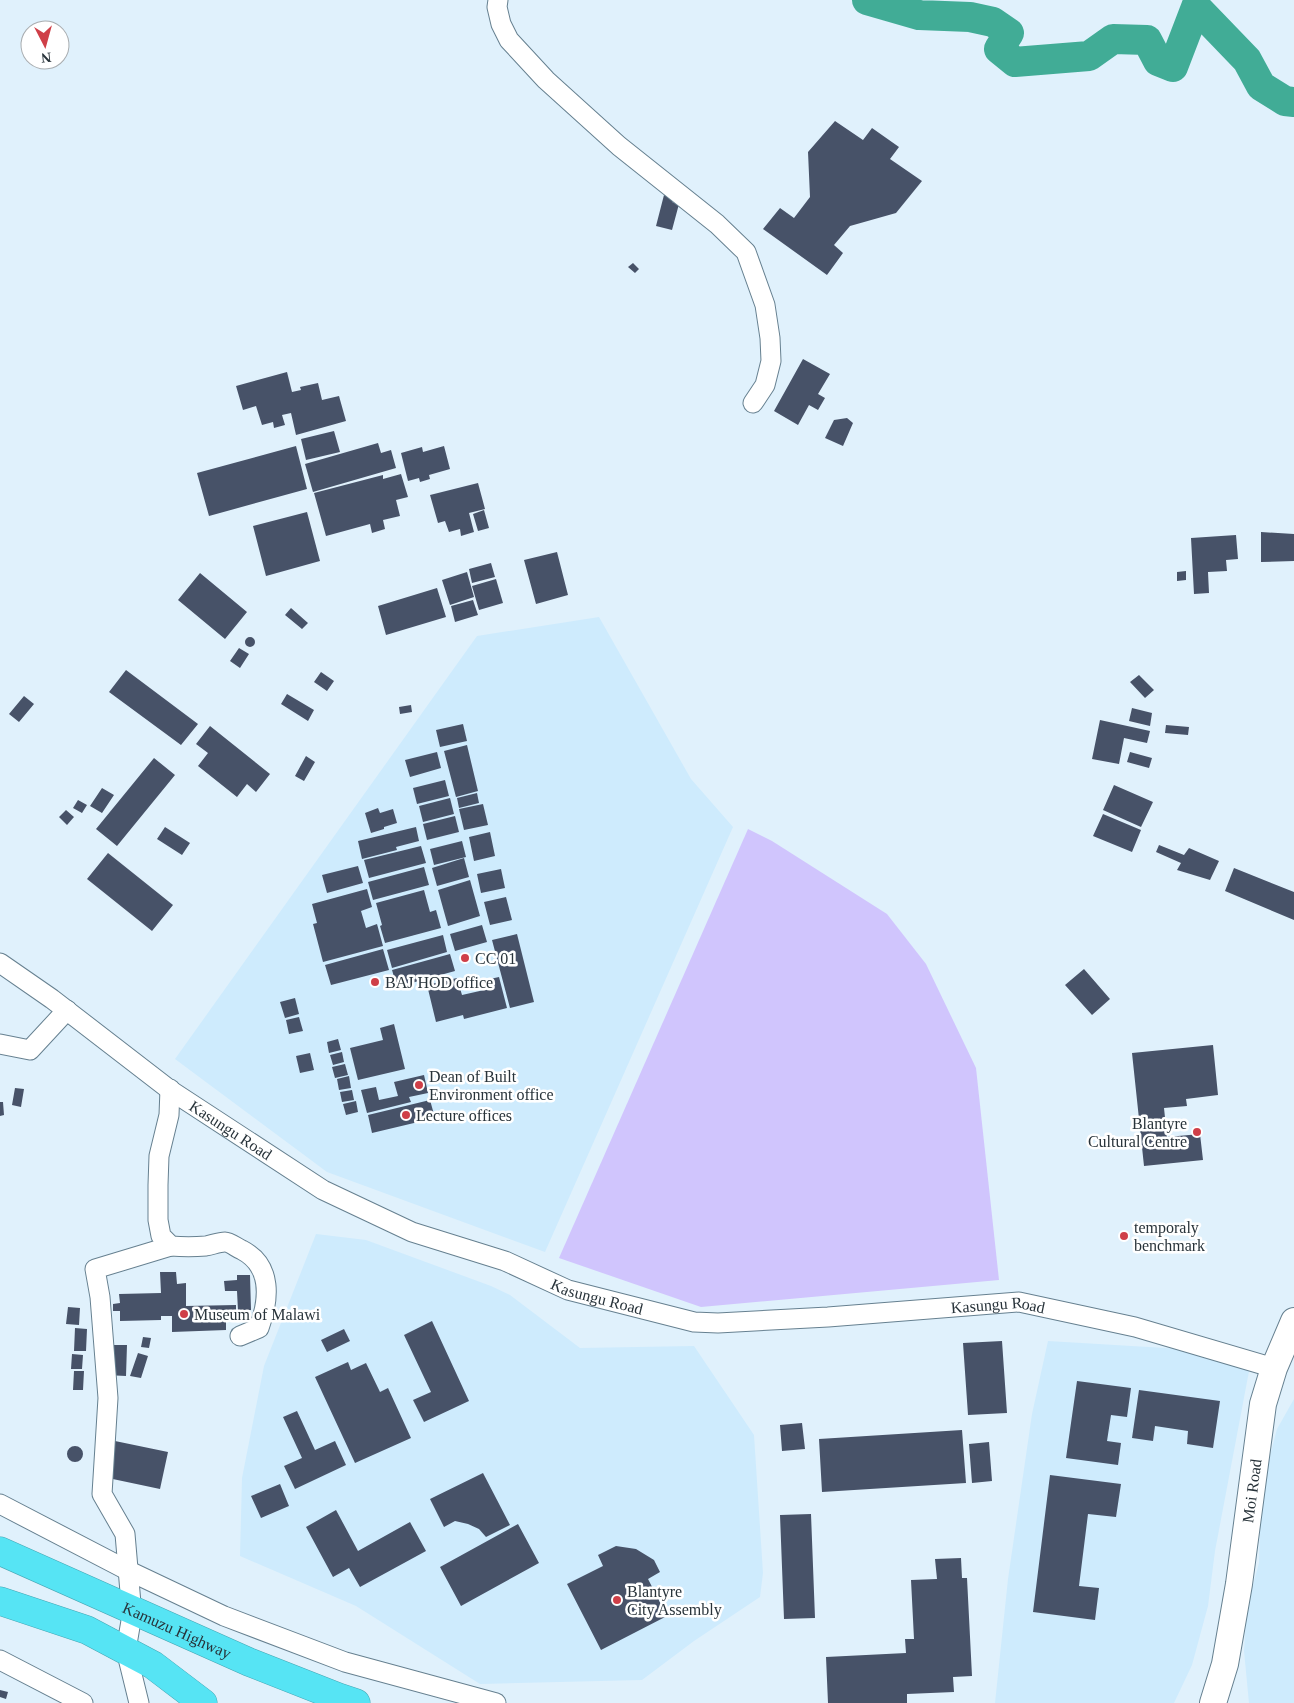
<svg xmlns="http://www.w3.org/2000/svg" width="1294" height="1703" font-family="Georgia,serif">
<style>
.built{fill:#ceebfd}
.green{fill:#d0c5fd}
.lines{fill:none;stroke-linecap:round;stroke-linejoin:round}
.river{stroke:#41ac96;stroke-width:30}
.building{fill:#475268}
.street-casing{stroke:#668090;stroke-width:21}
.secondary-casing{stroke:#668090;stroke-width:28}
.highway-casing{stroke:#46a6b3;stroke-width:29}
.street{stroke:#fff;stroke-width:19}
.secondary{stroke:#fff;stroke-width:26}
.highway{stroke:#56e4f4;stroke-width:28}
.poi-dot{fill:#cf3f48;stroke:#fff;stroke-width:2}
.labels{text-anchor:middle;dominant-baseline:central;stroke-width:5;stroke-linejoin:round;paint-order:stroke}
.poi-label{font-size:16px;fill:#28333a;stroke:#fff;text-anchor:start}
.street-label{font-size:16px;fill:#28333a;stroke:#fff}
</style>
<rect width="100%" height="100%" fill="#e0f1fc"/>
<path class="built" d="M 599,617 L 691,779 L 733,827 L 545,1252 L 327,1172 L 175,1059 L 477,636 Z
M 316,1234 L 366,1240 L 491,1286 L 510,1295 L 580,1348 L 694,1346 L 754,1435 L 763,1573 L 760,1597 L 694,1641 L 642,1680 L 480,1684 L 356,1606 L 240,1556 L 242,1478 L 264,1366 Z
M 1048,1341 L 1182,1349 L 1250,1366 L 1215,1551 L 1208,1606 L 1192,1665 L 1174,1703 L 995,1703 L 1008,1579 L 1032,1414 Z
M 1294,1399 L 1294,1703 L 1249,1703 L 1244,1651 L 1247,1606 L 1259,1563 L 1261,1490 L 1277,1429 Z"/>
<path class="green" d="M 748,829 L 772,841 L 887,914 L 926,964 L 976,1068 L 999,1280 L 701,1307 L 559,1258 Z"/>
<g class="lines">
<path class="river" d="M 867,0 L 919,15 L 970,17 L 993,22 L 1009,33 L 999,49 L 1015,62 L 1089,56 L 1113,39 L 1147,40 L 1158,61 L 1173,67 L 1196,7 L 1247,60 L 1261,86 L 1285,101 L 1294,102"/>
</g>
<path class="building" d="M 835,121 L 863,140 L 872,128 L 899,147 L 890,159 L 922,181 L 896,213 L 850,226 L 834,245 L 843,253 L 827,275 L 763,229 L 780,208 L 794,218 L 810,197 L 808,152 Z
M 664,195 L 673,198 L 672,202 L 679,204 L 672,230 L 656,226 Z
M 633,263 L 639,269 L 635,273 L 628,267 Z
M 803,359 L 830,374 L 818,394 L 825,398 L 818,410 L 809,405 L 798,425 L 774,411 Z
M 287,372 L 292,392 L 301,390 L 300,387 L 318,383 L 322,400 L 339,396 L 346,421 L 296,435 L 291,413 L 282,415 L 285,425 L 274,428 L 273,422 L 262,425 L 256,406 L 243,410 L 236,386 Z
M 847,418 L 853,423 L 843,446 L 825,438 L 834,420 Z
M 334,431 L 340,452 L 306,460 L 301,439 Z
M 378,443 L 381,453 L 391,450 L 396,468 L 313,492 L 305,464 Z
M 296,446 L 307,489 L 209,516 L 197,473 Z
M 444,446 L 450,469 L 429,475 L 430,479 L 420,482 L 419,478 L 408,481 L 401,453 L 422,447 L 423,452 Z
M 401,474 L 408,497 L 396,500 L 400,516 L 383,520 L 385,529 L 372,533 L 370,524 L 326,536 L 314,493 L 383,475 L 383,479 Z
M 478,483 L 485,509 L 469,513 L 474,532 L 461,536 L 460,529 L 449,532 L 445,521 L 438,523 L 430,495 Z
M 484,510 L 489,528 L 478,531 L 473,514 Z
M 307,512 L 320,561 L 266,576 L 253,526 Z
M 1261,532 L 1294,534 L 1294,561 L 1261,562 Z
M 1236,535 L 1238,559 L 1226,560 L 1227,571 L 1208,572 L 1209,593 L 1194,594 L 1191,538 Z
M 557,552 L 568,595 L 536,604 L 524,560 Z
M 491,563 L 495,577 L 472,583 L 469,569 Z
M 1186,571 L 1186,580 L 1177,581 L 1177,572 Z
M 467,572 L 474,597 L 450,605 L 442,580 Z
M 200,573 L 247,612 L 225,639 L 178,600 Z
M 496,579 L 503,603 L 479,610 L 472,586 Z
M 437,588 L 446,617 L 386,635 L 378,606 Z
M 473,600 L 478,615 L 455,622 L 451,606 Z
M 291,608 L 308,623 L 302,629 L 285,615 Z
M245 642a5 5 0 1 1 10 0a5 5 0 1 1-10 0Z
M 239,648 L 249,654 L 240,668 L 230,661 Z
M 126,670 L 198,724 L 181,745 L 109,692 Z
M 321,672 L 334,681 L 327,691 L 314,682 Z
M 1139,675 L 1154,690 L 1145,698 L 1130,682 Z
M 287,694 L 314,710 L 308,721 L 281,704 Z
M 24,696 L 34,704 L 19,722 L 9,714 Z
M 411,705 L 412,712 L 400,714 L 399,707 Z
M 1132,708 L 1152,713 L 1150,726 L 1129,721 Z
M 1100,720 L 1150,731 L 1147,743 L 1124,738 L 1119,764 L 1092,759 Z
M 463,724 L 467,741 L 440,747 L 436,730 Z
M 1166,725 L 1189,727 L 1188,735 L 1165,733 Z
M 210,726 L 270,774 L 256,792 L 247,784 L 237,797 L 198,766 L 208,753 L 196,744 Z
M 467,745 L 478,791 L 456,797 L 444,751 Z
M 437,752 L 441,768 L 410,777 L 405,760 Z
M 1130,752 L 1152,758 L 1149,768 L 1127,762 Z
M 306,756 L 315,762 L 304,781 L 295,776 Z
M 154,758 L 175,775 L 117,846 L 96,829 Z
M 445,780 L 449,796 L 417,804 L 413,788 Z
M 1114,785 L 1153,802 L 1141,827 L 1103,810 Z
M 102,788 L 114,795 L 102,813 L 90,806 Z
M 477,793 L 479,803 L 459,808 L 457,798 Z
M 450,798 L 454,814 L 423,822 L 419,806 Z
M 78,800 L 87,805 L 82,813 L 73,808 Z
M 483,804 L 488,825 L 464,830 L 459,809 Z
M 378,808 L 380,813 L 393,809 L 397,823 L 384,827 L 384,829 L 371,833 L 365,813 Z
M 66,810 L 74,817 L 67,825 L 59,817 Z
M 1103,814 L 1141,830 L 1132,852 L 1093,836 Z
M 455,816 L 459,832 L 427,840 L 423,824 Z
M 165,827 L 190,843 L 182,855 L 157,839 Z
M 416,827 L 419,841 L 396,847 L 397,850 L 362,859 L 358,841 Z
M 490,832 L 495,856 L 474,861 L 469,837 Z
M 462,841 L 466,857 L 434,865 L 430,849 Z
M 1159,845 L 1184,855 L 1189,848 L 1219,861 L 1210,880 L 1177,870 L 1181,863 L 1156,852 Z
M 421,846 L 426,863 L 369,878 L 364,860 Z
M 108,853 L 173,905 L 152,931 L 87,879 Z
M 464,858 L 469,877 L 437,886 L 432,868 Z
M 358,866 L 363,883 L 327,893 L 322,875 Z
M 424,867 L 429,885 L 373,900 L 368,882 Z
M 1234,868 L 1294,892 L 1294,920 L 1225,891 Z
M 501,869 L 505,888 L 481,893 L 477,874 Z
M 470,880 L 480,916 L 448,926 L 438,890 Z
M 367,889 L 372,907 L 361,911 L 366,928 L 377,924 L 383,946 L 323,962 L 313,924 L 317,923 L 312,904 Z
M 424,890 L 430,912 L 436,910 L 441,928 L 385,943 L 380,926 L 382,925 L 376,903 Z
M 506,897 L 512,920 L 490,925 L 484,902 Z
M 482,925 L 487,942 L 455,951 L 450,934 Z
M 517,934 L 534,1002 L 510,1008 L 492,940 Z
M 443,935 L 447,952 L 392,968 L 387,950 Z
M 383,949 L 389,970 L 331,985 L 325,965 Z
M 450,954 L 455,971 L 397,987 L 392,970 Z
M 1084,969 L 1110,999 L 1092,1015 L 1065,985 Z
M 499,977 L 507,1008 L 464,1019 L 463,1015 L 436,1022 L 427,985 L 457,978 L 462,995 L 493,988 L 490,979 Z
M 295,998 L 299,1014 L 285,1018 L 280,1002 Z
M 299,1017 L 303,1031 L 289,1034 L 286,1020 Z
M 394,1024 L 405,1069 L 358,1080 L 350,1048 L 383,1040 L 380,1028 Z
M 338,1039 L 341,1050 L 329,1053 L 327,1042 Z
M 1213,1045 L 1218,1095 L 1186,1099 L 1187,1106 L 1164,1108 L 1167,1137 L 1200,1134 L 1203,1160 L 1144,1166 L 1132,1053 Z
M 342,1052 L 344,1062 L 333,1065 L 330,1055 Z
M 310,1053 L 314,1070 L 300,1073 L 296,1056 Z
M 345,1064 L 348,1075 L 335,1078 L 332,1067 Z
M 424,1075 L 428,1093 L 409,1097 L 411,1102 L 367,1113 L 361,1090 L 376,1087 L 379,1100 L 398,1096 L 394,1082 Z
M 349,1076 L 351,1088 L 339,1090 L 337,1079 Z
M 15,1088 L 24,1089 L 21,1107 L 12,1105 Z
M 352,1090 L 354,1100 L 342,1102 L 340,1092 Z
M 430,1100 L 435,1118 L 372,1133 L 368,1115 Z
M 356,1101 L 358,1112 L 346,1115 L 343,1104 Z
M 0,1102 L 3,1102 L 4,1115 L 0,1116 Z
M 160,1272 L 176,1272 L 177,1284 L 186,1283 L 186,1306 L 236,1305 L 236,1318 L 226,1318 L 226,1330 L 172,1332 L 172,1316 L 161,1316 L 161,1320 L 120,1321 L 120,1311 L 113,1311 L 113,1304 L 120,1303 L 119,1294 L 161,1293 Z
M 237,1275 L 250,1275 L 251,1310 L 238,1311 L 237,1291 L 225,1291 L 224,1281 L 237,1280 Z
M 68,1307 L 80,1308 L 79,1325 L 66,1324 Z
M 432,1321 L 469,1401 L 424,1422 L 413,1400 L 431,1392 L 404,1335 Z
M 75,1328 L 87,1329 L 86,1351 L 74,1351 Z
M 344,1329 L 350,1341 L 327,1352 L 321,1340 Z
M 143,1337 L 151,1338 L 149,1348 L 141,1347 Z
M 1002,1341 L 1007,1413 L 968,1415 L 963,1343 Z
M 107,1345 L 127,1345 L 126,1376 L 106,1375 Z
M 138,1353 L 148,1356 L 141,1378 L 130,1376 Z
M 72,1354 L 83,1355 L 82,1369 L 71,1369 Z
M 348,1362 L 351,1370 L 366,1363 L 380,1392 L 388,1388 L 411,1438 L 355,1463 L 315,1377 Z
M 74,1371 L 84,1371 L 83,1390 L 73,1390 Z
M 1077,1381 L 1131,1388 L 1127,1417 L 1111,1415 L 1107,1441 L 1121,1443 L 1118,1465 L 1066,1458 Z
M 1139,1390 L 1220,1401 L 1213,1448 L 1187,1444 L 1188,1431 L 1155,1426 L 1153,1441 L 1132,1438 Z
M 297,1411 L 315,1450 L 335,1441 L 346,1465 L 295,1489 L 284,1466 L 302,1458 L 283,1417 Z
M 802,1423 L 805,1449 L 782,1451 L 780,1425 Z
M 962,1430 L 966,1483 L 822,1492 L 819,1439 Z
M 115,1441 L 168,1452 L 160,1489 L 108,1478 Z
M 989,1442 L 992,1481 L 972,1483 L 969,1444 Z
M67 1454a8 8 0 1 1 16 0a8 8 0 1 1-16 0Z
M 483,1473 L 510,1525 L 486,1537 L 479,1529 L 468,1524 L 455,1521 L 444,1527 L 430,1499 Z
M 1050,1475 L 1121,1484 L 1116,1517 L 1088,1514 L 1079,1586 L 1099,1588 L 1095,1620 L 1033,1612 Z
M 280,1484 L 289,1506 L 261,1518 L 251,1496 Z
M 336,1510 L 358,1551 L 410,1522 L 426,1551 L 360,1587 L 349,1568 L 333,1577 L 306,1527 Z
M 811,1514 L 815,1618 L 784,1619 L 780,1515 Z
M 518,1524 L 539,1563 L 461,1606 L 440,1567 Z
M 616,1546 L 636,1549 L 654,1560 L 660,1572 L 648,1579 L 667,1616 L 601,1650 L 567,1584 L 603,1566 L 598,1555 Z
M 961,1558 L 962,1578 L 967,1578 L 972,1676 L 953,1677 L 954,1692 L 907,1694 L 907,1703 L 828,1703 L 826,1657 L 906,1653 L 905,1639 L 914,1639 L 911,1580 L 937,1579 L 935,1559 Z
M 0,1690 L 8,1692 L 6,1699 L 0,1697 Z"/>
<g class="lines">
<defs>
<g id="street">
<path d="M 498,0 L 497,7 L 501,24 L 509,40 L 546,80 L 619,146 L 717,224 L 746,252 L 765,305 L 770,338 L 771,361 L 765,385 L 753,403"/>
<path id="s1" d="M 0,963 L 52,999 L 170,1090 L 323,1190 L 412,1232 L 505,1261 L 568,1290 L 694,1322 L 718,1323 L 828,1317 L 1019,1302 L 1135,1327 L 1274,1368"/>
<path d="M 0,1044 L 30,1050 L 67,1010"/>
<path d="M 170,1089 L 169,1115 L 159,1156 L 158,1185 L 158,1220 L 161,1236 L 171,1246 C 183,1247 194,1247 206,1246 C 212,1245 219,1242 225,1242 C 230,1242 237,1248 242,1250 C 273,1266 269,1300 259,1328 L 240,1336"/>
<path d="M 0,1504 L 127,1570 L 224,1616 L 345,1662 L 496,1703"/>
<path d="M 0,1660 L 83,1703"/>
<path d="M 139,1703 L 126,1650 L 132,1615 L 125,1534 L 102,1494 L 108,1398 L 100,1297 L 95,1269 L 171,1246"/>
</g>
<g id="secondary">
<path id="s2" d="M 1213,1703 L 1225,1664 L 1239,1584 L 1263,1404 L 1274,1368 L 1294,1321"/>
</g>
<g id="highway">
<path id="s3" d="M 0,1551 L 249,1662 L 338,1697 L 356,1703"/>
<path d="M 0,1601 L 87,1630 L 153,1665 L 203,1703"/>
</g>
</defs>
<use href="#street" class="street-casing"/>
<use href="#secondary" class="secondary-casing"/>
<use href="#highway" class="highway-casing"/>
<use href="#street" class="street"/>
<use href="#secondary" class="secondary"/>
<use href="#highway" class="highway"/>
</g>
<g class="poi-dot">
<circle cx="465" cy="958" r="5"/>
<circle cx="375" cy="982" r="5"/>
<circle cx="419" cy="1085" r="5"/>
<circle cx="406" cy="1115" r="5"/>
<circle cx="1197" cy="1132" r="5"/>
<circle cx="1124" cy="1236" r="5"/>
<circle cx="184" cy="1314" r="5"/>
<circle cx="617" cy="1600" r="5"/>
</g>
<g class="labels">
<g class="poi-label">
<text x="475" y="958">CC 01</text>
<text x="385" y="982">BAJ HOD office</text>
<text x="429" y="1076">Dean of Built<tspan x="429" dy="18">Environment office</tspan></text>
<text x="416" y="1115">Lecture offices</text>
<text x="1187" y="1123" text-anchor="end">Blantyre<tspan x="1187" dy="18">Cultural Centre</tspan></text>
<text x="1134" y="1227">temporaly<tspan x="1134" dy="18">benchmark</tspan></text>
<text x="194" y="1314">Museum of Malawi</text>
<text x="627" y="1591">Blantyre<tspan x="627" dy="18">City Assembly</tspan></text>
</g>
<g class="street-label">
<text stroke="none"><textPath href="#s1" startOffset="285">Kasungu Road</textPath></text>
<text stroke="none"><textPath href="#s1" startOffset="690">Kasungu Road</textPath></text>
<text stroke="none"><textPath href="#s1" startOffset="1095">Kasungu Road</textPath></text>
<text stroke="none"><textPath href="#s2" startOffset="216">Moi Road</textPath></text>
<text stroke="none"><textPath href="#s3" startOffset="194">Kamuzu Highway</textPath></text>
</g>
</g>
<g transform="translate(45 45) rotate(174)"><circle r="24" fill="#ffffff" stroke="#a9adb0"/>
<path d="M0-4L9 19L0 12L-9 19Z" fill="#cf3f48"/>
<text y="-8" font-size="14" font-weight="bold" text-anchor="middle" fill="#28333a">N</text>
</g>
</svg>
